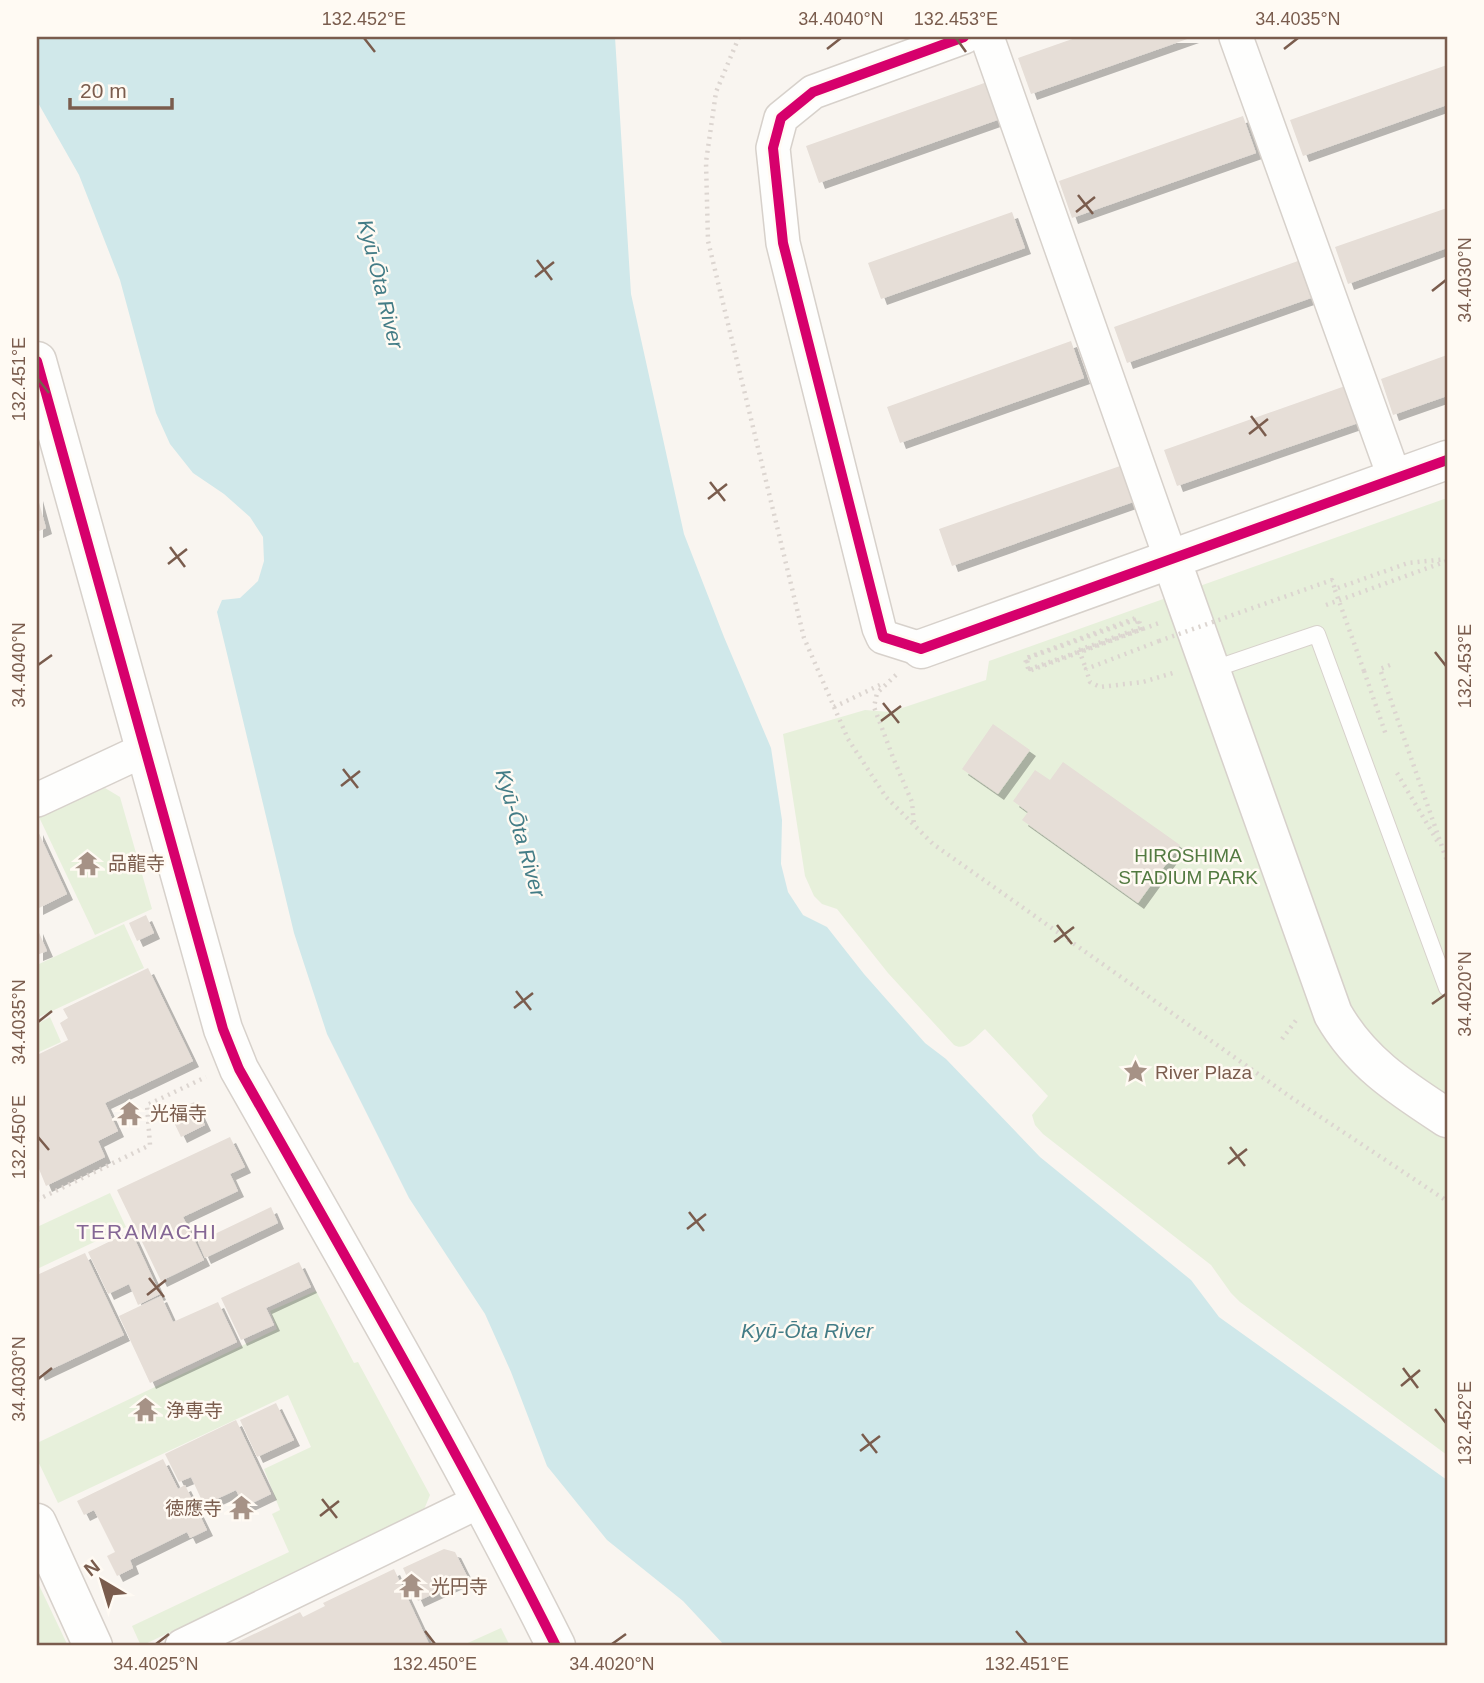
<svg xmlns="http://www.w3.org/2000/svg" width="1484" height="1683" font-family="Arial,'Noto Sans JP',sans-serif">
<style>
.green{fill:#e7f0db}
.water{fill:#d0e8ea}
.building{fill:#e6ded7;filter:url(#shadow)}
.lines{fill:none;stroke-linecap:round;stroke-linejoin:round}
.service-casing{stroke:#d7d1cb;stroke-width:18}
.minor-casing{stroke:#d7d1cb;stroke-width:36}
.tertiary-casing{stroke:#d7d1cb;stroke-width:41}
.path{stroke:#dcd5d0;stroke-width:4.5;stroke-dasharray:2 5;stroke-linecap:butt}
.service{stroke:#fefefd;stroke-width:16}
.minor{stroke:#fefefd;stroke-width:33}
.tertiary{stroke:#fefefd;stroke-width:38}
.path-bridge{stroke:#dcd5d0;stroke-width:4.5;stroke-dasharray:2 5;stroke-linecap:butt}
.cycleway-casing{stroke:#fffaf3;stroke-width:15}
.cycleway{stroke:#d6006c;stroke-width:10}
.ticks{fill:none;stroke:#7a5c4d;stroke-width:2.5}
.labels{text-anchor:middle;dominant-baseline:central;stroke-width:5;stroke-linejoin:round;paint-order:stroke}
.park-label{font-size:19px;fill:#537a41;stroke:#fffaf3}
.poi-label{font-size:19px;fill:#7a5c4d;stroke:#fffaf3;text-anchor:start}
.water-label{font-size:21px;font-style:italic;fill:#437c86;stroke:#fffaf3}
.neighbourhood-label{font-size:21px;letter-spacing:2px;fill:#846695;stroke:#fffaf3}
.neatline{fill:none;stroke:#7a5c4d;stroke-width:2.5}
.ticks-label{font-size:18px;text-anchor:middle;fill:#7a5c4d}
</style>
<defs>
<filter id="shadow"><feDropShadow dx="6" dy="6" stdDeviation="0" flood-color="#0004"/></filter>
</defs>
<rect width="100%" height="100%" fill="#f9f5f0"/>
<path class="green" d="M 1447,498 L 1447,1455 L 1240,1302 L 1231,1293 L 1211,1265 L 1043,1134 L 1035,1125 L 1032,1115 L 1048,1096 L 985,1029 C 976,1036 966,1052 954,1045 L 888,973 L 837,909 L 822,904 L 814,896 L 805,876 L 783,734 L 865,710 L 890,712 L 986,680 L 989,661 Z
M 105,788 L 120,797 L 152,909 L 95,935 L 39,817 Z
M 124,924 L 144,968 L 37,1018 L 37,965 Z
M 50,1017 L 61,1042 L 37,1053 L 37,1024 Z
M 110,1193 L 126,1227 L 37,1269 L 37,1227 Z
M 316,1291 L 354,1363 L 358,1362 L 430,1495 L 423,1512 L 141,1646 L 132,1626 L 289,1552 L 272,1514 L 280,1510 L 264,1469 L 311,1447 L 288,1395 L 58,1503 L 37,1459 L 37,1443 L 277,1329 L 270,1311 Z
M 37,1581 L 68,1646 L 37,1646 Z
M 501,1628 L 510,1646 L 461,1646 Z"/>
<path class="water" d="M 37,37 L 615,37 L 631,294 L 684,534 L 724,637 L 771,748 L 782,820 L 781,864 L 788,892 L 803,915 L 827,927 L 864,974 L 925,1043 L 946,1059 L 1040,1157 L 1191,1280 L 1219,1317 L 1447,1480 L 1447,1646 L 725,1646 L 683,1601 L 607,1540 L 547,1466 L 511,1372 L 485,1314 L 409,1198 L 327,1034 L 294,933 L 217,612 L 222,600 L 240,598 L 258,581 L 264,561 L 263,537 L 250,517 L 224,494 L 193,473 L 170,444 L 156,413 L 120,280 L 79,175 L 37,101 Z"/>
<path class="building" d="M 1078,37 L 1193,37 L 1031,94 L 1018,58 Z
M 1447,65 L 1447,105 L 1303,156 L 1290,120 Z
M 990,81 L 1003,118 L 819,183 L 806,146 Z
M 1243,116 L 1256,153 L 1072,218 L 1059,181 Z
M 1447,208 L 1447,248 L 1348,284 L 1335,247 Z
M 1012,212 L 1025,248 L 881,299 L 868,263 Z
M 1298,261 L 1311,298 L 1127,363 L 1114,327 Z
M 1071,341 L 1084,378 L 900,443 L 887,407 Z
M 1447,355 L 1447,396 L 1393,415 L 1381,379 Z
M 1348,385 L 1361,422 L 1177,486 L 1164,450 Z
M 1123,465 L 1136,501 L 952,566 L 939,529 Z
M 37,495 L 46,528 L 37,532 Z
M 993,724 L 1030,750 L 998,794 L 962,769 Z
M 1063,762 L 1180,845 L 1138,903 L 1022,820 L 1028,812 L 1013,801 L 1035,770 L 1050,780 Z
M 37,829 L 67,894 L 37,909 Z
M 146,915 L 154,933 L 137,941 L 129,923 Z
M 37,928 L 47,951 L 37,955 Z
M 148,968 L 193,1061 L 105,1103 L 118,1131 L 98,1141 L 105,1157 L 46,1186 L 39,1169 L 37,1170 L 37,1055 L 68,1040 L 60,1023 L 68,1018 L 63,1009 Z
M 194,1102 L 205,1125 L 181,1137 L 170,1114 Z
M 230,1137 L 245,1167 L 230,1174 L 238,1191 L 183,1217 L 204,1260 L 161,1281 L 117,1190 Z
M 271,1207 L 278,1223 L 205,1258 L 198,1242 Z
M 131,1231 L 160,1294 L 138,1305 L 129,1284 L 108,1294 L 88,1252 Z
M 85,1253 L 124,1335 L 39,1375 L 37,1370 L 37,1275 Z
M 299,1262 L 311,1287 L 266,1308 L 274,1325 L 241,1340 L 221,1298 Z
M 161,1296 L 173,1322 L 218,1302 L 237,1342 L 150,1383 L 119,1316 Z
M 276,1403 L 294,1440 L 257,1457 L 240,1420 Z
M 236,1420 L 271,1494 L 244,1507 L 236,1490 L 204,1505 L 191,1477 L 179,1482 L 165,1454 Z
M 163,1459 L 178,1489 L 185,1485 L 207,1530 L 190,1538 L 187,1532 L 130,1560 L 133,1568 L 117,1576 L 107,1556 L 115,1552 L 94,1510 L 84,1515 L 77,1501 Z
M 444,1549 L 455,1552 L 468,1578 L 418,1601 L 403,1568 Z
M 394,1569 L 430,1646 L 229,1646 L 300,1612 L 303,1617 L 325,1606 L 323,1603 Z"/>
<g class="lines">
<defs>
<path id="service" d="M 1211,670 L 1317,634 L 1447,988"/>
<path id="minor" d="M 987,37 L 1171,559
M 1236,37 L 1395,479
M 921,649 L 883,637 L 879,628 L 783,243 L 773,148 L 781,118 L 813,92 L 964,37
M 37,800 L 144,750
M 182,1646 L 480,1501"/>
<path id="tertiary" d="M 37,361 L 223,1029 L 239,1069 C 347,1260 458,1450 556,1646
M 1171,559 L 1333,1014 C 1361,1063 1401,1088 1447,1118
M 921,649 L 1447,460
M 37,1523 L 93,1646"/>
</defs>
<use href="#service" class="service-casing"/>
<use href="#minor" class="minor-casing"/>
<use href="#tertiary" class="tertiary-casing"/>
<path class="path" d="M 739,37 L 716,92 L 706,162 L 708,241 L 804,638 L 848,739 L 886,797 L 933,844 L 1292,1098 L 1447,1201
M 1326,605 L 1447,561
M 1159,641 L 1086,669 L 1090,682 L 1100,687 L 1143,682 L 1173,673
M 1079,650 L 1086,669
M 1390,665 L 1380,669 L 1447,861
M 1364,671 L 1386,735
M 896,675 L 877,693 L 874,707 L 894,760 L 912,802 L 914,825
M 834,707 L 884,683
M 1397,773 L 1439,844
M 1282,1039 L 1297,1019
M 37,1200 L 150,1145 L 147,1105 L 206,1077"/>
<use href="#service" class="service"/>
<use href="#minor" class="minor"/>
<use href="#tertiary" class="tertiary"/>
<path class="path-bridge" d="M 1335,590 L 1364,671
M 1159,641 L 1332,580 L 1335,589 L 1408,563 L 1447,559
M 1079,650 L 1140,628 L 1136,618 L 1026,658 L 1030,669 L 1142,629 L 1138,619 L 1025,659 L 1029,671 L 1159,623"/>
<defs>
<path id="cycleway" d="M 964,37 L 813,92 L 781,118 L 773,148 L 783,243 L 883,637 L 921,649 L 1447,460
M 37,361 L 223,1029 L 239,1069 C 347,1260 458,1450 556,1646"/>
</defs>
<use href="#cycleway" class="cycleway-casing"/>
<use href="#cycleway" class="cycleway"/>
</g>
<path class="ticks" d="M 364,38 L 375,52M 956,38 L 966,52M 827,49 L 841,38M 1284,49 L 1298,38M 1078,195 L 1093,214M 1076,212 L 1095,197M 537,260 L 552,280M 535,277 L 554,262M 1432,291 L 1446,280M 38,379 L 49,393M 1251,416 L 1266,436M 1249,434 L 1268,419M 710,482 L 725,501M 708,499 L 727,484M 170,547 L 185,567M 168,564 L 187,549M 1435,652 L 1446,666M 38,665 L 52,655M 883,703 L 899,723M 881,721 L 901,706M 343,769 L 358,788M 341,786 L 360,771M 1057,925 L 1072,944M 1054,942 L 1074,927M 516,991 L 531,1010M 1432,1004 L 1446,994M 514,1008 L 533,993M 38,1022 L 52,1011M 38,1137 L 49,1150M 1230,1147 L 1245,1166M 1228,1164 L 1247,1149M 689,1212 L 704,1231M 687,1229 L 706,1214M 149,1278 L 164,1297M 147,1295 L 166,1280M 1403,1368 L 1418,1388M 38,1379 L 52,1368M 1401,1386 L 1420,1370M 1435,1409 L 1446,1423M 862,1434 L 877,1453M 860,1451 L 880,1436M 322,1499 L 337,1518M 320,1516 L 339,1501M 425,1631 L 435,1644M 1016,1631 L 1027,1644M 156,1644 L 169,1634M 612,1644 L 626,1634"/>
<defs>
<symbol id="temple-bare" viewBox="-9 -9 18 18"><path d="M0-6L5-2H3V0L6.5 2.5H4V6H1.5V3h-3V6H-4V2.5H-6.5L-3 0V-2H-5Z" fill="#a69286" stroke="#fffaf3" stroke-width="2.5" paint-order="stroke"/></symbol>
<symbol id="sight-bare" viewBox="-9 -9 18 18"><path d="M0-6L1.8-2.2L6-1.7L2.9 1.2L3.7 5.4L0 3.3L-3.7 5.4L-2.9 1.2L-6-1.7L-1.8-2.2Z" fill="#a69286" stroke="#fffaf3" stroke-width="2.5" paint-order="stroke"/></symbol>
</defs>
<g fill-rule="evenodd">
<use href="#temple-bare" x="70" y="846" width="35" height="35"/>
<use href="#sight-bare" x="1118" y="1054" width="35" height="35"/>
<use href="#temple-bare" x="112" y="1096" width="35" height="35"/>
<use href="#temple-bare" x="128" y="1392" width="35" height="35"/>
<use href="#temple-bare" x="224" y="1490" width="35" height="35"/>
<use href="#temple-bare" x="394" y="1568" width="35" height="35"/>
</g>
<g class="labels">
<g class="park-label">
<text x="1188" y="855">HIROSHIMA<tspan x="1188" dy="22">STADIUM PARK</tspan></text>
</g>
<g class="poi-label">
<text x="108" y="863">品龍寺</text>
<text x="1155" y="1072">River Plaza</text>
<text x="150" y="1113">光福寺</text>
<text x="166" y="1410">浄専寺</text>
<text x="222" y="1508" text-anchor="end">徳應寺</text>
<text x="431" y="1586">光円寺</text>
</g>
<g class="water-label">
<text transform="translate(381 284) rotate(76)">Kyū-Ōta River</text>
<text transform="translate(521 833) rotate(74)">Kyū-Ōta River</text>
<text x="807" y="1330">Kyū-Ōta River</text>
</g>
<g class="neighbourhood-label">
<text x="147" y="1231">TERAMACHI</text>
</g>
</g>
<rect width="1484" height="1683" fill="none" stroke="#fffaf3" stroke-width="77"/>
<g transform="translate(102 1581) rotate(322)" stroke="#fffaf3" stroke-width="5" paint-order="stroke">
<path d="M0-5L12 26L0 18L-12 26Z" fill="#7a5c4d"/>
<text y="-10" font-size="19" font-weight="bold" text-anchor="middle" fill="#7a5c4d">N</text>
</g>
<path d="M70 98v10h102v-10" fill="none" stroke="#7a5c4d" stroke-width="3.5"/>
<text x="80" y="98" font-size="21" fill="#7a5c4d" stroke="#fffaf3" stroke-width="5" paint-order="stroke">20 m</text>
<rect x="38" y="38" width="1408" height="1606" class="neatline"/>
<g class="ticks-label">
<text x="364" y="25">132.452°E</text>
<text x="841" y="25">34.4040°N</text>
<text x="956" y="25">132.453°E</text>
<text x="1298" y="25">34.4035°N</text>
<text transform="translate(1465 280) rotate(-90)" y="6">34.4030°N</text>
<text transform="translate(19 379) rotate(-90)" y="6">132.451°E</text>
<text transform="translate(19 665) rotate(-90)" y="6">34.4040°N</text>
<text transform="translate(1465 666) rotate(-90)" y="6">132.453°E</text>
<text transform="translate(1465 994) rotate(-90)" y="6">34.4020°N</text>
<text transform="translate(19 1022) rotate(-90)" y="6">34.4035°N</text>
<text transform="translate(19 1137) rotate(-90)" y="6">132.450°E</text>
<text transform="translate(19 1379) rotate(-90)" y="6">34.4030°N</text>
<text transform="translate(1465 1423) rotate(-90)" y="6">132.452°E</text>
<text x="156" y="1670">34.4025°N</text>
<text x="435" y="1670">132.450°E</text>
<text x="612" y="1670">34.4020°N</text>
<text x="1027" y="1670">132.451°E</text>
</g>
</svg>
